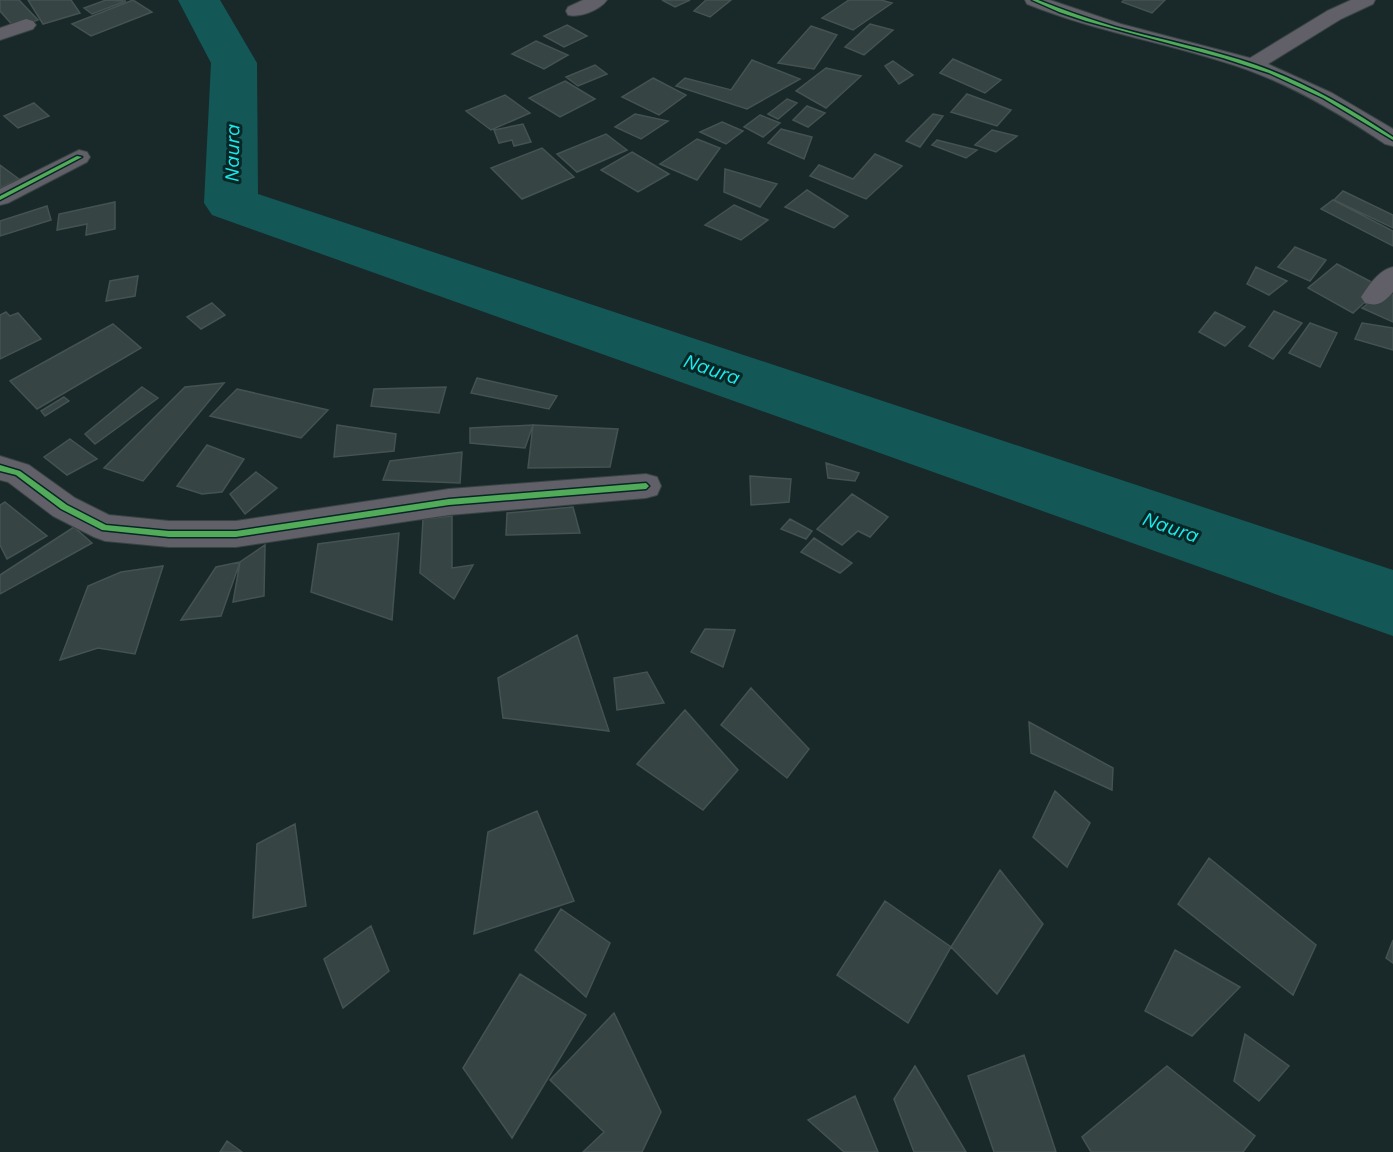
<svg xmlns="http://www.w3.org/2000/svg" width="1393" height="1152" font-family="'Work Sans',sans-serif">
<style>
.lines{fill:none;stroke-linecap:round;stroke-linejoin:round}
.river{fill:#145757;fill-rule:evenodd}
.building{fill:#374444;stroke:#455252;stroke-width:1.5}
.minor-casing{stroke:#374444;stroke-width:2}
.minor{fill:#616068;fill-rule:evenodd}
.cycleway-casing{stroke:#082626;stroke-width:3}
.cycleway{fill:#51ab58;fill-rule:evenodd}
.labels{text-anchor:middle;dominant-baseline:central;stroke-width:6;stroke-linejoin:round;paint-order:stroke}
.water-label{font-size:20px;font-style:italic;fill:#1aeaeb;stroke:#082626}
</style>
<rect width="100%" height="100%" fill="#192929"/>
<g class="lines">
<path class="river" d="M 178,0 L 220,0 L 257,63 L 258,194 L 1393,570 L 1393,636 L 212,215 L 204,203 L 211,63 Z"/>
</g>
<path class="building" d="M 0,0 L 19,0 L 38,20 L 15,28 L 0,11 Z
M 28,0 L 71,0 L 80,13 L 43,24 Z
M 106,0 L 126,1 L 92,14 L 84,8 Z
M 133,0 L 152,12 L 91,36 L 72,24 Z
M 662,0 L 690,0 L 675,7 Z
M 706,0 L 731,0 L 710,17 L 694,11 Z
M 849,0 L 881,0 L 892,3 L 853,30 L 822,18 Z
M 1124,0 L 1165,0 L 1152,13 L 1122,2 Z
M 870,24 L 893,30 L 864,55 L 845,47 Z
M 567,25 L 587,36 L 564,47 L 544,36 Z
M 811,26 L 837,35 L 814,69 L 778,63 Z
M 536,41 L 568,55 L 544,69 L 512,54 Z
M 953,59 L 1001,80 L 985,93 L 940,73 Z
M 752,60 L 800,79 L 747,109 L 676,86 L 685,78 L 731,90 Z
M 893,61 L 913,75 L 899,84 L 885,66 Z
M 595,65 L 607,74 L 578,86 L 566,77 Z
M 826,68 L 861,76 L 826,108 L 796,91 Z
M 653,78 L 686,95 L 659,115 L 622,97 Z
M 565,81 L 595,99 L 560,117 L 529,98 Z
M 967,94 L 1011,110 L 997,126 L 951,112 Z
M 505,95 L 530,113 L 491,130 L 466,111 Z
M 787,99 L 797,103 L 778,119 L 768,114 Z
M 34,103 L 49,116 L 18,128 L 4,116 Z
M 807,106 L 825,113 L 808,127 L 793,120 Z
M 635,114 L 668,121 L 641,139 L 615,127 Z
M 933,114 L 943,116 L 920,147 L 906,141 Z
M 760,115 L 780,123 L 763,137 L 744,127 Z
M 722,122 L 743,131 L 726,144 L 700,132 Z
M 523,124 L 531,142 L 514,146 L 512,140 L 499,143 L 494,130 Z
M 781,129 L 812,137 L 804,159 L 768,143 Z
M 992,130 L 1017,136 L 996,152 L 975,145 Z
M 606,134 L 627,150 L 577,172 L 557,154 Z
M 697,139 L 720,148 L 697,180 L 660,164 Z
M 937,140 L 977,150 L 966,158 L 932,145 Z
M 542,148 L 574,177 L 522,199 L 491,168 Z
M 632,152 L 669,174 L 638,192 L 601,170 Z
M 875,154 L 902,166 L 866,199 L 810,176 L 819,165 L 853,179 Z
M 0,165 L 19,179 L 0,188 Z
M 725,169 L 777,184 L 760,207 L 724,192 Z
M 807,190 L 848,216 L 834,228 L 785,207 Z
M 1343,191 L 1393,215 L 1393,228 L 1334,200 Z
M 1333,200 L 1393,231 L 1393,246 L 1321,209 Z
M 115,202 L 115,229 L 86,235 L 87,224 L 57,230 L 59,214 Z
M 734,205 L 768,220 L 741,240 L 705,225 Z
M 47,206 L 51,220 L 0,236 L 0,221 Z
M 1295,247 L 1326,260 L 1310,281 L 1278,267 Z
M 1337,264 L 1381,287 L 1353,313 L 1308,288 Z
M 1256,267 L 1287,281 L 1269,295 L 1247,284 Z
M 138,276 L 135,296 L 106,301 L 110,281 Z
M 1384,292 L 1393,295 L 1393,322 L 1362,308 Z
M 212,303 L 225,315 L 201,329 L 187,317 Z
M 1274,311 L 1302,323 L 1273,359 L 1249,346 Z
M 6,312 L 10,316 L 18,313 L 41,339 L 0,359 L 0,315 Z
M 1215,312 L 1245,327 L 1225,346 L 1199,332 Z
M 1310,323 L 1337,333 L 1320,367 L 1289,353 Z
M 1362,323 L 1393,328 L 1393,350 L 1355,339 Z
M 113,324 L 141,348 L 37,409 L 10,381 Z
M 477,378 L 557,396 L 549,409 L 471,393 Z
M 224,383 L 143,481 L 104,468 L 185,387 Z
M 142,387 L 158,398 L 95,444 L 85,434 Z
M 446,387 L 439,413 L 371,406 L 374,389 Z
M 237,389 L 328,410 L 301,438 L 210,416 Z
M 64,397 L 69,401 L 45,416 L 41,411 Z
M 337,425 L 396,434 L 394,451 L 334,457 Z
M 533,425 L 618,429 L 610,467 L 528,468 Z
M 533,425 L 525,448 L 470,443 L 470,428 Z
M 70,439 L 97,459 L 67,475 L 44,457 Z
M 207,445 L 244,459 L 222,492 L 202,494 L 177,486 Z
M 462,452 L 460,483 L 383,480 L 390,461 Z
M 826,463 L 859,473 L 855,481 L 828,478 Z
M 256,472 L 277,488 L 245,514 L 230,494 Z
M 750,476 L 791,479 L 789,502 L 751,505 Z
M 852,494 L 888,517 L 870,537 L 858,531 L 842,545 L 817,529 Z
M 5,502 L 47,536 L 7,559 L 0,545 L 0,505 Z
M 573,507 L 580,533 L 506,535 L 507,513 Z
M 452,516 L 452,568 L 473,565 L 454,599 L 420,573 L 423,519 Z
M 790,519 L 812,531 L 806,539 L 781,529 Z
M 74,527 L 92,543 L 0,594 L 0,575 Z
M 399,533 L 392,620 L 311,592 L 318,544 Z
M 814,538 L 852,563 L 840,573 L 801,552 Z
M 265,545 L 264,596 L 233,602 L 240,562 Z
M 240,562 L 221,616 L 181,620 L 216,567 Z
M 163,566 L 135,654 L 98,648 L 60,660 L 88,586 L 121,572 Z
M 705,629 L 735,630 L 723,667 L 691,652 Z
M 577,635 L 609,731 L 503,718 L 498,678 Z
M 647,672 L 664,703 L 617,710 L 614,678 Z
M 751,688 L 809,749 L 787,778 L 721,725 Z
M 685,710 L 738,770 L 703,810 L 637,764 Z
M 1029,722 L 1113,768 L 1112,790 L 1031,753 Z
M 1055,791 L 1090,823 L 1067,867 L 1033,837 Z
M 537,811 L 574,901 L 474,934 L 488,832 Z
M 295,824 L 306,906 L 253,918 L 257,844 Z
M 1209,858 L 1316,945 L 1293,995 L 1178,904 Z
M 1000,870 L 1043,924 L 997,994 L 951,947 Z
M 885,901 L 951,947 L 908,1023 L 837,975 Z
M 561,909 L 610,943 L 586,997 L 535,950 Z
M 371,926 L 389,971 L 343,1008 L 324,959 Z
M 1393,940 L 1393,963 L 1386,958 Z
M 1175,950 L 1240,987 L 1192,1036 L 1145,1011 Z
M 520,974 L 586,1015 L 512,1138 L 463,1068 Z
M 614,1013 L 661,1112 L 642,1152 L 583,1152 L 604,1132 L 550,1080 Z
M 1245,1034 L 1289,1066 L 1259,1101 L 1234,1081 Z
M 1024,1055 L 1056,1152 L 994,1152 L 968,1076 Z
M 915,1066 L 966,1152 L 914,1152 L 894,1099 Z
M 1167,1066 L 1255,1136 L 1243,1152 L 1091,1152 L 1082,1137 Z
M 855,1096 L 878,1152 L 844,1152 L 808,1120 Z
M 227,1141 L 242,1152 L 220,1152 Z"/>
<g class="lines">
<defs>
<path id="minor" d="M 583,0 L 607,0 C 600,10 580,18 568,15 L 566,11 L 568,7 Z
M 1025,0 L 1050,0 L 1121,24 L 1250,58 L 1327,11 L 1351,0 L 1375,0 L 1373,4 L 1341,19 L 1268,64 L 1332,93 L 1393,129 L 1393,146 L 1385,144 C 1342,115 1297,88 1248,70 C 1175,44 1099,33 1027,4 Z
M 26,19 L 33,21 L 36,25 L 33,29 L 0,40 L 0,28 Z
M 79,150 L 87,152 L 90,157 L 87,162 L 8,203 L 0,205 L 0,189 Z
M 1393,267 L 1393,292 C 1384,302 1379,307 1365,303 L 1361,297 C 1369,285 1379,270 1393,267 Z
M 0,456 L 29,465 L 75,498 L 109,515 L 169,521 L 236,521 L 449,489 L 646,474 L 657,477 L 661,486 L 657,495 L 646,498 L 449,515 L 236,547 L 169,547 L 105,541 L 94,537 L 53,516 L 8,482 L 0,480 Z"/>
</defs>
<use href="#minor" class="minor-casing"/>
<use href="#minor" class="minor"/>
<defs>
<path id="cycleway" d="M 1032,0 L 1038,0 C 1063,10 1089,19 1115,27 C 1162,40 1210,49 1256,65 C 1305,82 1350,108 1393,137 L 1393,140 L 1323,98 L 1269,73 L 1223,58 L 1086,21 L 1059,12 Z
M 77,156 L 82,157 L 0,200 L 0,196 Z
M 0,465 L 20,471 L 67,505 L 106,525 L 169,531 L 236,531 L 449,499 L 646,483 L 649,486 L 646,489 L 449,505 L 236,537 L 169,537 L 102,530 L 61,509 L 16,475 L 0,471 Z"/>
</defs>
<use href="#cycleway" class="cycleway-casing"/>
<use href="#cycleway" class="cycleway"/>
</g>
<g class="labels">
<g class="water-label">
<text transform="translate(232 153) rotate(-89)">Naura</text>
<text transform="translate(712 369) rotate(19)">Naura</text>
<text transform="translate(1171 527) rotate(19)">Naura</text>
</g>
</g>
</svg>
